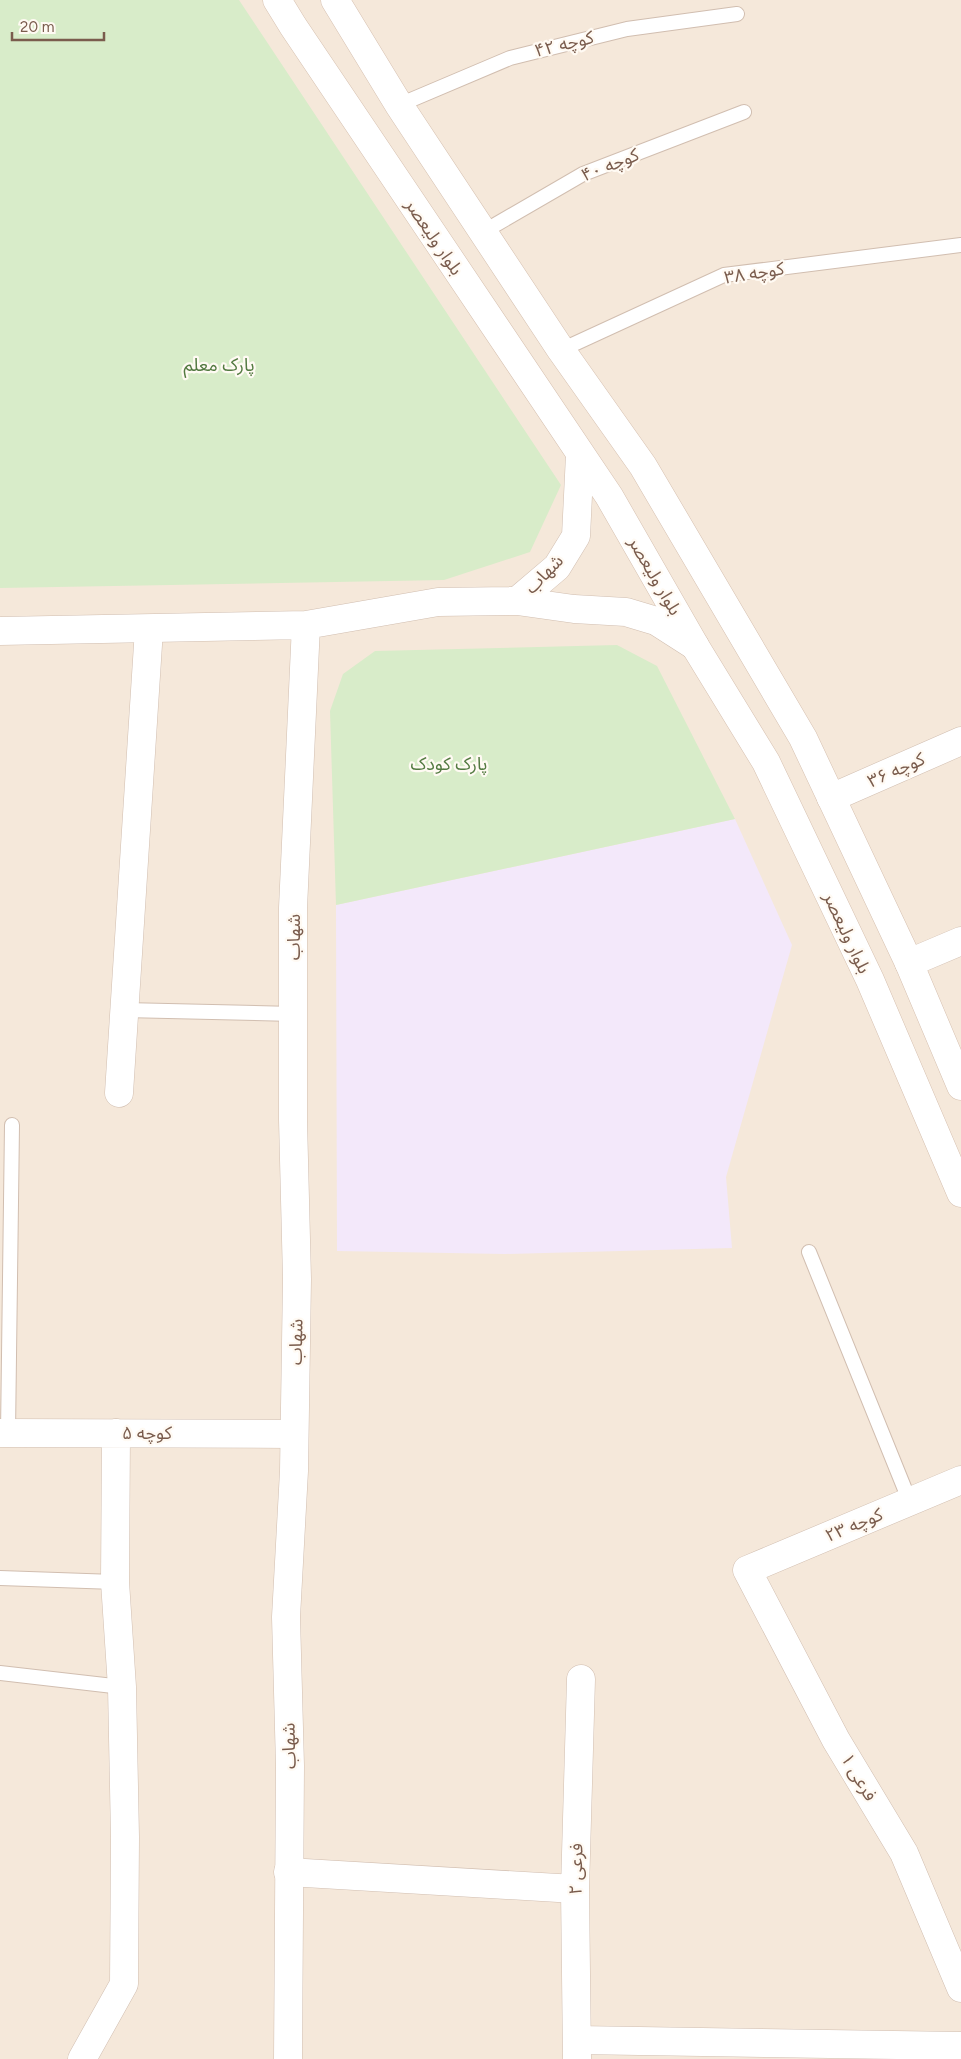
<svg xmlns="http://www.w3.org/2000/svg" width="961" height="2059" font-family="Figtree,'Noto Sans Arabic',sans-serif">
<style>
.residential{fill:#f5e8da}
.education{fill:#f3e8fa}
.green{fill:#d8ecc9}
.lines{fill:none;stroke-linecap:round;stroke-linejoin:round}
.service-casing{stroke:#d1beb0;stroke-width:16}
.minor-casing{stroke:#d1beb0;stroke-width:29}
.tertiary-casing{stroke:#d1beb0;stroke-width:29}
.secondary-casing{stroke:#d6c0b0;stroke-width:29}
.service{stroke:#fff;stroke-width:14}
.minor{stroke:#fff;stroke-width:28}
.tertiary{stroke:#fff;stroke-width:28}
.secondary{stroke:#fff;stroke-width:28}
.labels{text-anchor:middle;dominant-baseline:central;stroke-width:4.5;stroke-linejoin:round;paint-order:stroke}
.street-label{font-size:18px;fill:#7a5c4d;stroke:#fffaf3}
.park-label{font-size:18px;fill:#537a41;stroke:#fffaf3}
</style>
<rect width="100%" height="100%" fill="#fdf6ec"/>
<path class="residential" d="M 0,0 L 961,0 L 961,2059 L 0,2059 Z"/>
<path class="education" d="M 735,819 L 792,945 L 726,1177 L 732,1248 L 505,1254 L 337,1251 L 336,905 Z"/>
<path class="green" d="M 0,0 L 239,0 L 561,485 L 530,552 L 444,580 L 0,588 Z
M 617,645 L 657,666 L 735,819 L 336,905 L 330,711 L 343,674 L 375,651 Z"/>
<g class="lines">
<defs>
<path id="service" d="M 399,105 L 510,58 L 627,29 L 737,14
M 483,232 L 583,174 L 744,112
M 561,350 L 724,275 L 961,245
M 124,1010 L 294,1014
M 809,1252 L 910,1502
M 8,1433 L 12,1125
M 0,1578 L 115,1582
M 0,1673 L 122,1687"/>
<path id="minor" d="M 831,798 L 961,741
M 909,963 L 961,941
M 119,1093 L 149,629
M 0,1433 L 294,1434
M 961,1480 L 747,1570 L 836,1740 L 904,1853 L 961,1988
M 288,1872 L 575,1889
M 577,2040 L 961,2046
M 577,2058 L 575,1889 L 581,1679
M 82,2059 L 124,1984 L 125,1837 L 122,1687 L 115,1582 L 116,1433"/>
<path id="tertiary" d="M 517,601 L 557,567 L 576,536 L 580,455
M 0,631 L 306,625 L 438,602 L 517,601 L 574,609 L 626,612 L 656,621 L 695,646
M 288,2059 L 290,1766 L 286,1617 L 294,1471 L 297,1279 L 293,1120 L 293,908 L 306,625"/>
<path id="secondary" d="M 277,0 L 293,26 L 609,496 L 695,646 L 766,762 L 870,980 L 961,1193
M 335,0 L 399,105 L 561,350 L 643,466 L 803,738 L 909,963 L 961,1086"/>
</defs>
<use href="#service" class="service-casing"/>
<use href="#minor" class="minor-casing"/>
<use href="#tertiary" class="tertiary-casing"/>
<use href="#secondary" class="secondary-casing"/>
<use href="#service" class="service"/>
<use href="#minor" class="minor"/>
<use href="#tertiary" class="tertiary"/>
<use href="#secondary" class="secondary"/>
</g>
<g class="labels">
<g class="street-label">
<text transform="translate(564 44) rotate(-14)">کوچه ۴۲</text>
<text transform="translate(610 165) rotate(-22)">کوچه ۴۰</text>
<text transform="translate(434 237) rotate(56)">بلوار ولیعصر</text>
<text transform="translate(754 273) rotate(-9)">کوچه ۳۸</text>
<text transform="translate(544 574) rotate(-46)">شهاب</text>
<text transform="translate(655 576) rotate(60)">بلوار ولیعصر</text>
<text transform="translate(896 770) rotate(-24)">۳۶ کوچه</text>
<text transform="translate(847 933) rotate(65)">بلوار ولیعصر</text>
<text transform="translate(294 937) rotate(-90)">شهاب</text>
<text transform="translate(296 1342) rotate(-89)">شهاب</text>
<text x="147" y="1433">کوچه ۵</text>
<text transform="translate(854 1525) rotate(-23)">کوچه ۲۳</text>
<text transform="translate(289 1746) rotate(-91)">شهاب</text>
<text transform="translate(859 1777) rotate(59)">فرعی ۱</text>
<text transform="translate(576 1869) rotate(-89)">فرعی ۲</text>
</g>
<g class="park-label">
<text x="219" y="365">پارک معلم</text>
<text x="449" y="764">پارک کودک</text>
</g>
</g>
<path d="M12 32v8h92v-8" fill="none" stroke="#7a5c4d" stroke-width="2.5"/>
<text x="20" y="32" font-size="15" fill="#7a5c4d" stroke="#fffaf3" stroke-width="4" paint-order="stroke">20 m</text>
</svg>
